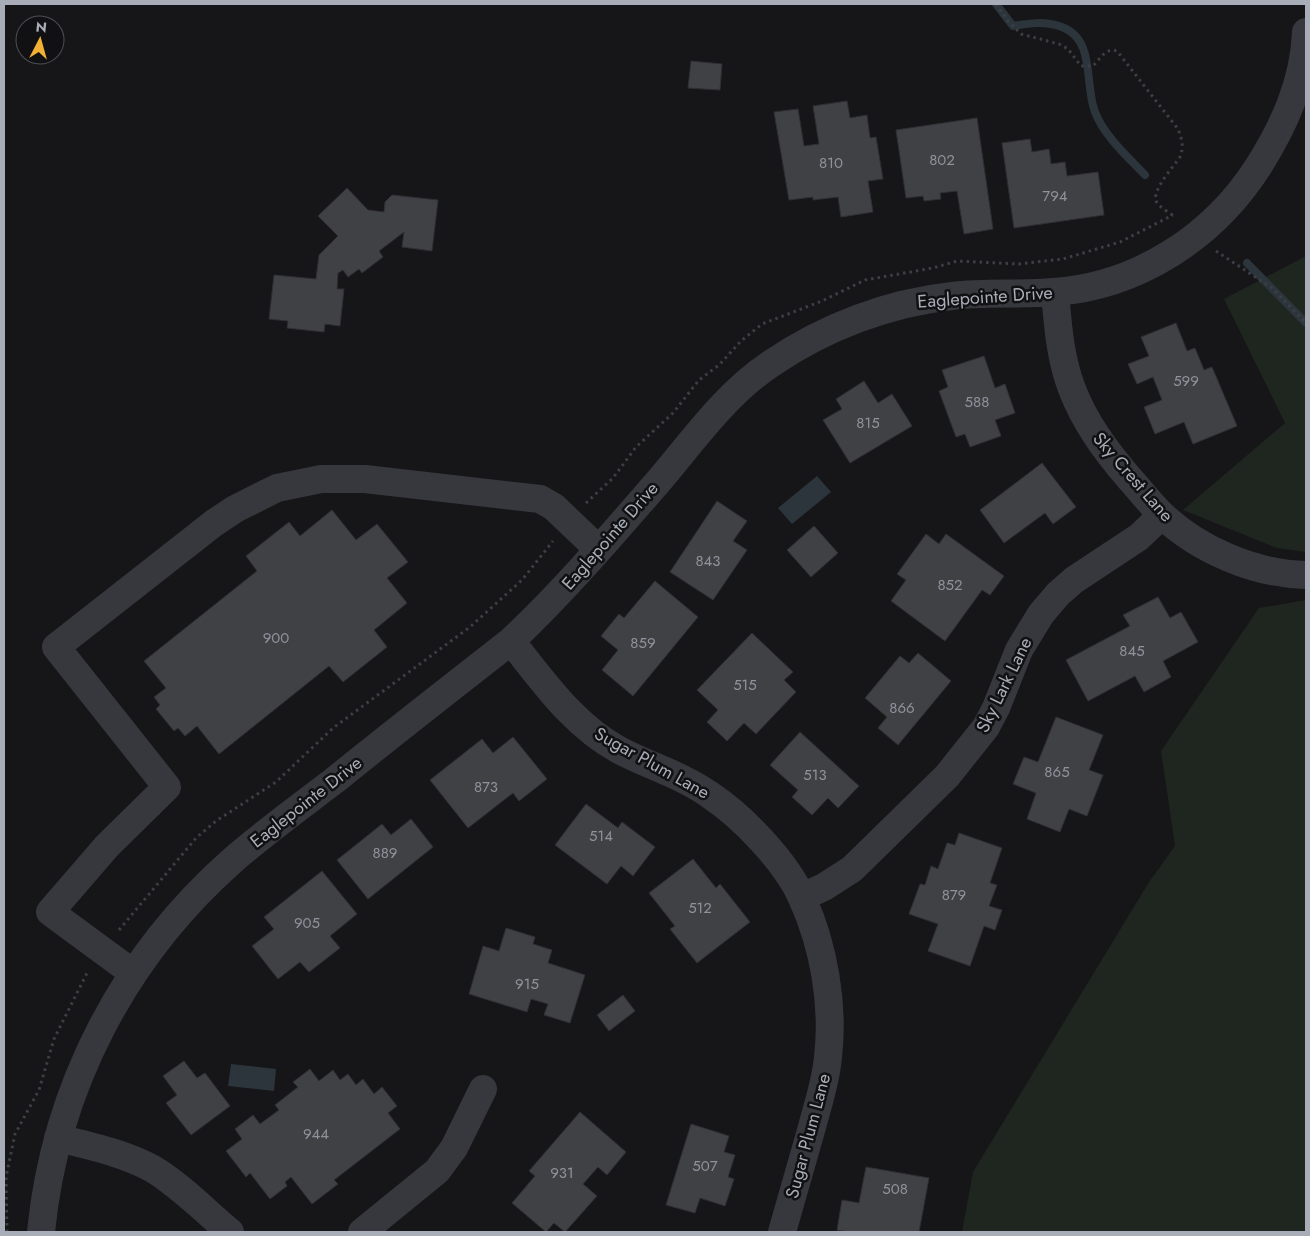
<svg xmlns="http://www.w3.org/2000/svg" width="1310" height="1236" font-family="Jost,sans-serif">
<style>
.green{fill:#1e261f}
.water{fill:#2c353c}
.lines{fill:none;stroke-linecap:round;stroke-linejoin:round}
.stream{stroke:#2c353c;stroke-width:8}
.building{fill:#404145;stroke:#303034}
.path{stroke:#3d3f44;stroke-width:3;stroke-dasharray:2.5 4;stroke-linecap:butt}
.minor{stroke:#37383d;stroke-width:28}
.labels{text-anchor:middle;dominant-baseline:central;stroke-width:5;stroke-linejoin:round;paint-order:stroke}
.number-label{font-size:15px;fill:#8e929b}
.street-label{font-size:18px;fill:#a8adb8;stroke:#111113}
</style>
<rect width="100%" height="100%" fill="#161618"/>
<path class="green" d="M 1306,256 L 1306,552 L 1277,548 L 1183,510 L 1285,423 L 1224,299 Z
M 1306,600 L 1306,1232 L 962,1232 L 973,1172 L 1149,882 L 1175,846 L 1161,751 L 1259,608 Z"/>
<path class="water" d="M 817,476 L 831,492 L 792,524 L 778,508 Z
M 231,1064 L 276,1069 L 274,1091 L 228,1086 Z"/>
<g class="lines">
<path class="stream" d="M 996,4 L 1013,26 C 1030,23 1045,21 1062,27 C 1096,40 1084,84 1095,112 C 1104,136 1128,157 1145,175
M 1247,263 L 1306,323"/>
</g>
<path class="building" d="M 691,61 L 722,64 L 720,90 L 688,88 Z
M 847,101 L 850,118 L 867,115 L 870,138 L 876,137 L 883,179 L 868,181 L 873,212 L 841,217 L 838,197 L 813,200 L 813,197 L 789,200 L 774,112 L 798,109 L 804,146 L 819,144 L 813,106 Z
M 977,118 L 993,229 L 964,234 L 957,191 L 940,193 L 941,199 L 924,201 L 923,196 L 906,198 L 896,130 Z
M 1030,139 L 1032,152 L 1049,149 L 1051,164 L 1065,162 L 1067,176 L 1098,172 L 1104,215 L 1014,228 L 1002,143 Z
M 347,188 L 368,210 L 384,212 L 385,202 L 392,195 L 438,200 L 432,251 L 402,247 L 404,232 L 379,251 L 383,257 L 362,273 L 359,269 L 348,277 L 343,270 L 338,273 L 337,289 L 344,289 L 340,326 L 325,324 L 324,332 L 287,328 L 288,321 L 269,319 L 274,275 L 316,279 L 319,255 L 338,236 L 318,216 Z
M 1176,323 L 1187,351 L 1195,348 L 1204,370 L 1212,367 L 1237,426 L 1193,444 L 1184,422 L 1155,434 L 1144,407 L 1162,400 L 1153,377 L 1137,384 L 1128,364 L 1149,356 L 1141,337 Z
M 984,356 L 995,388 L 1005,384 L 1015,413 L 995,420 L 1001,436 L 970,447 L 965,434 L 956,437 L 939,391 L 948,387 L 942,370 Z
M 864,381 L 878,403 L 892,394 L 912,426 L 850,463 L 823,420 L 842,409 L 836,399 Z
M 1042,463 L 1076,507 L 1053,524 L 1045,513 L 1004,543 L 980,510 Z
M 717,501 L 747,521 L 733,541 L 747,550 L 713,600 L 670,572 Z
M 332,510 L 356,540 L 377,524 L 408,562 L 387,578 L 407,603 L 374,630 L 387,647 L 343,682 L 329,666 L 219,754 L 197,726 L 185,736 L 178,728 L 174,731 L 156,709 L 160,705 L 154,697 L 166,688 L 144,661 L 257,571 L 246,556 L 289,522 L 300,536 Z
M 814,526 L 838,553 L 811,577 L 787,550 Z
M 926,534 L 939,544 L 946,534 L 1004,576 L 990,595 L 982,590 L 945,641 L 891,601 L 906,580 L 897,574 Z
M 655,581 L 698,617 L 633,696 L 602,670 L 618,650 L 601,636 L 619,614 L 624,618 Z
M 1158,597 L 1170,618 L 1181,612 L 1198,642 L 1163,661 L 1171,677 L 1144,692 L 1135,676 L 1088,701 L 1066,660 L 1130,626 L 1123,615 Z
M 752,633 L 793,672 L 784,680 L 796,692 L 756,734 L 744,723 L 727,741 L 707,722 L 718,710 L 697,690 Z
M 918,653 L 951,681 L 898,745 L 878,728 L 887,717 L 865,698 L 900,656 L 909,663 Z
M 1056,717 L 1103,735 L 1089,770 L 1103,775 L 1087,816 L 1069,809 L 1060,832 L 1027,819 L 1036,793 L 1013,784 L 1024,757 L 1038,762 Z
M 800,732 L 859,786 L 838,808 L 828,798 L 812,815 L 792,797 L 798,790 L 770,765 Z
M 513,737 L 547,779 L 519,801 L 513,793 L 468,828 L 430,780 L 482,739 L 493,753 Z
M 586,804 L 618,828 L 622,822 L 655,847 L 633,876 L 621,866 L 607,884 L 555,845 Z
M 411,819 L 433,847 L 368,899 L 337,860 L 382,824 L 391,835 Z
M 959,833 L 1002,848 L 990,883 L 997,885 L 989,906 L 1002,910 L 995,930 L 984,926 L 970,966 L 928,951 L 938,924 L 909,914 L 920,884 L 925,885 L 931,866 L 938,869 L 947,843 L 955,845 Z
M 693,859 L 716,888 L 720,884 L 750,922 L 697,963 L 670,929 L 675,926 L 649,893 Z
M 322,871 L 357,914 L 330,936 L 340,948 L 309,972 L 300,962 L 278,979 L 252,946 L 274,929 L 264,917 Z
M 506,928 L 535,937 L 533,944 L 552,950 L 548,963 L 585,975 L 570,1023 L 544,1015 L 548,1004 L 531,999 L 527,1012 L 469,994 L 483,946 L 499,951 Z
M 623,995 L 635,1011 L 609,1031 L 597,1015 Z
M 184,1061 L 197,1078 L 205,1073 L 230,1106 L 191,1135 L 166,1103 L 177,1095 L 163,1076 Z
M 310,1069 L 319,1081 L 333,1070 L 340,1080 L 348,1074 L 356,1085 L 363,1079 L 374,1094 L 382,1087 L 397,1106 L 388,1113 L 400,1129 L 334,1180 L 338,1184 L 312,1204 L 291,1177 L 285,1182 L 287,1186 L 270,1199 L 250,1173 L 246,1177 L 226,1151 L 242,1139 L 235,1129 L 253,1115 L 260,1124 L 279,1110 L 275,1105 L 298,1087 L 293,1082 Z
M 580,1112 L 626,1152 L 607,1175 L 598,1167 L 583,1184 L 597,1196 L 565,1232 L 554,1223 L 546,1232 L 512,1203 L 535,1176 L 529,1171 Z
M 691,1124 L 729,1136 L 724,1152 L 735,1155 L 728,1177 L 734,1179 L 725,1206 L 700,1198 L 695,1213 L 666,1205 Z
M 866,1167 L 929,1178 L 919,1232 L 848,1232 L 837,1230 L 842,1200 L 859,1203 Z"/>
<g class="lines">
<path class="path" d="M 996,4 L 1008,21 L 1021,34 L 1059,44 L 1068,49 L 1081,66 L 1093,66 C 1100,59 1106,47 1117,51 L 1178,129 C 1182,139 1184,147 1180,157 C 1174,166 1152,190 1156,201 C 1159,207 1168,212 1174,216
M 1216,251 L 1272,288 L 1306,323
M 586,503 L 613,478 L 636,447 L 673,413 L 699,380 L 719,365 L 741,341 L 762,324 L 822,301 L 865,280 L 933,268 L 957,261 L 1019,264 L 1063,259 L 1120,242 L 1173,215
M 119,930 L 196,838 L 216,821 L 276,782 L 333,728 L 470,627 L 522,580 L 553,541
M 7,1232 L 6,1177 L 15,1134 L 39,1090 L 54,1039 L 88,971"/>
<path class="minor" d="M 1055,292 C 1058,326 1060,358 1072,389 C 1085,423 1106,451 1129,478 C 1140,490 1150,503 1162,515 C 1199,550 1255,574 1306,575
M 511,641 C 543,681 573,725 619,750 C 649,766 682,775 710,795 C 743,817 786,862 802,898 C 824,946 834,1005 828,1057 C 826,1081 818,1104 812,1127 C 802,1162 792,1197 782,1232
M 802,897 L 824,887 L 852,869 L 947,776 L 986,727 L 996,708 L 1019,650 L 1041,614 L 1058,594 L 1074,580 L 1139,537 L 1162,515
M 133,973 L 50,912 L 107,846 L 167,787 L 56,647 L 214,523 L 235,509 L 277,488 L 321,479 L 365,479 L 540,499 L 554,507 L 598,549
M 58,1138 C 90,1146 124,1153 153,1169 C 181,1186 205,1211 230,1232
M 41,1232 C 55,1088 124,956 233,860 C 265,832 301,806 335,780 C 393,733 452,687 511,641 C 563,592 610,537 657,483 C 693,441 725,394 772,363 C 825,327 888,303 952,296 C 986,292 1020,295 1054,292 C 1138,286 1213,237 1258,167 C 1284,126 1304,82 1306,32
M 362,1232 L 437,1171 L 454,1148 L 483,1089"/>
</g>
<g class="labels">
<g class="number-label">
<text x="942" y="160">802</text>
<text x="831" y="163">810</text>
<text x="1055" y="196">794</text>
<text x="1186" y="381">599</text>
<text x="977" y="402">588</text>
<text x="868" y="423">815</text>
<text x="708" y="561">843</text>
<text x="950" y="585">852</text>
<text x="276" y="638">900</text>
<text x="643" y="643">859</text>
<text x="1132" y="651">845</text>
<text x="745" y="685">515</text>
<text x="902" y="708">866</text>
<text x="1057" y="772">865</text>
<text x="815" y="775">513</text>
<text x="486" y="787">873</text>
<text x="601" y="836">514</text>
<text x="385" y="853">889</text>
<text x="954" y="895">879</text>
<text x="700" y="908">512</text>
<text x="307" y="923">905</text>
<text x="527" y="984">915</text>
<text x="316" y="1134">944</text>
<text x="705" y="1166">507</text>
<text x="562" y="1173">931</text>
<text x="895" y="1189">508</text>
</g>
<g class="street-label">
<text transform="translate(985 297) rotate(-4)">Eaglepointe Drive</text>
<text transform="translate(1133 477) rotate(49)">Sky Crest Lane</text>
<text transform="translate(610 536) rotate(-49)">Eaglepointe Drive</text>
<text transform="translate(1004 685) rotate(-64)">Sky Lark Lane</text>
<text transform="translate(652 763) rotate(29)">Sugar Plum Lane</text>
<text transform="translate(306 802) rotate(-38)">Eaglepointe Drive</text>
<text transform="translate(808 1136) rotate(-75)">Sugar Plum Lane</text>
</g>
</g>
<rect width="1310" height="1236" fill="none" stroke="#a8adb8" stroke-width="10"/>
<g transform="translate(40 40) rotate(6)"><circle r="24" fill="#111113" stroke="#4d4f55"/>
<path d="M0-4L9 19L0 12L-9 19Z" fill="#f2b134"/>
<text y="-8" font-size="14" font-weight="bold" text-anchor="middle" fill="#a8adb8">N</text>
</g>
</svg>
